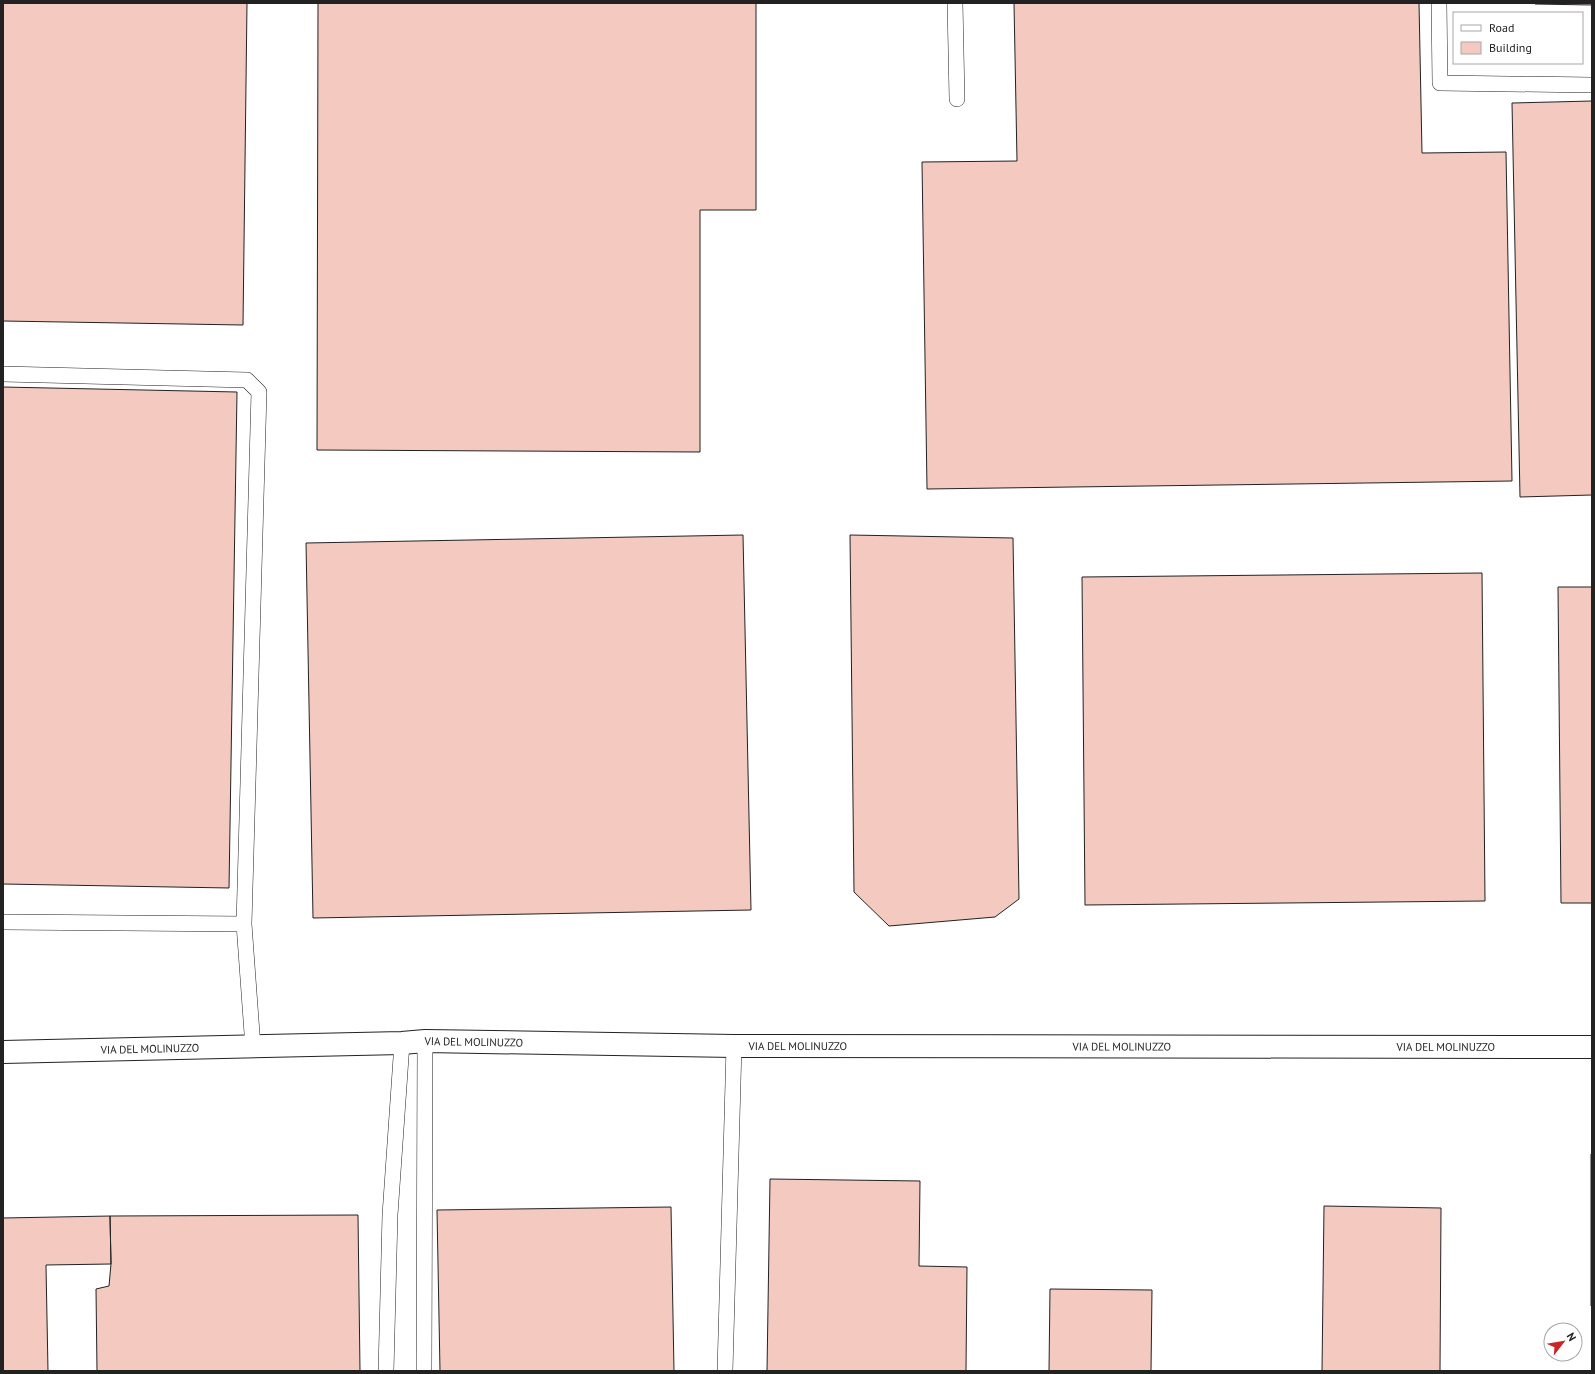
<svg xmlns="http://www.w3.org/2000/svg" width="1595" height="1374" font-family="'PT Sans',sans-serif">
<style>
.building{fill:#f3c9c0;stroke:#222}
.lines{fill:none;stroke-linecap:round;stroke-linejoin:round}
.service-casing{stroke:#222;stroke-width:16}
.minor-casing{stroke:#222;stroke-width:24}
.service{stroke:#fff;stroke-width:15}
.minor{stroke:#fff;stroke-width:22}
.labels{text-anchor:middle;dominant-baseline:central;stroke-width:3;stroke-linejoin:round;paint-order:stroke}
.street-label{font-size:11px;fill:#222;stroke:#fff}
</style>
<rect width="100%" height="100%" fill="#fff"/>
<path class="building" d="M 3,3 L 247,3 L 243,325 L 3,321 Z
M 318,3 L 756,3 L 756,210 L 700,210 L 700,452 L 317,450 Z
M 1014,3 L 1419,3 L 1422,153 L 1506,152 L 1512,481 L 927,489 L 922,162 L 1017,161 Z
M 1535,3 L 1592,3 L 1592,5 L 1535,4 Z
M 1592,101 L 1592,495 L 1520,497 L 1512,103 Z
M 3,387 L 237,392 L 229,888 L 3,884 Z
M 743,535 L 751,910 L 313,918 L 306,543 Z
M 850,535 L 1013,538 L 1019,899 L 995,917 L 889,926 L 854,892 Z
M 1482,573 L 1485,901 L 1085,905 L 1082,577 Z
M 1558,587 L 1592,587 L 1592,903 L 1561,903 Z
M 1591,1154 L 1592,1154 L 1592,1306 L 1591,1306 Z
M 770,1179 L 920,1181 L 919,1266 L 967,1267 L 966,1371 L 767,1371 Z
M 1324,1206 L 1441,1208 L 1440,1371 L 1322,1371 Z
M 671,1207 L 674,1371 L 440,1371 L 437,1210 Z
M 358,1215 L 360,1371 L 97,1371 L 96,1289 L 109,1286 L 111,1264 L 110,1216 Z
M 110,1216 L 111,1264 L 46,1265 L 48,1371 L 3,1371 L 3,1218 Z
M 1050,1289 L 1152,1290 L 1151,1371 L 1049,1371 Z"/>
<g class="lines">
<defs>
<path id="service" d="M 955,3 L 957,99
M 1439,3 L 1440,83 L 1592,85
M 3,374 L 247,380 L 259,392 L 244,924
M 3,922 L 244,924 L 253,1047
M 386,1371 L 390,1215 L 402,1043
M 424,1371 L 425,1041
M 725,1371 L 734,1046"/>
<g id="minor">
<path id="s1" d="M 3,1052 L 402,1043 L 425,1041 L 734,1046 L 1592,1047"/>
</g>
</defs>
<use href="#service" class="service-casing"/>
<use href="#minor" class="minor-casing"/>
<use href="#service" class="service"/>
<use href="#minor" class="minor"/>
</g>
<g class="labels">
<g class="street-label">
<text stroke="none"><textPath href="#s1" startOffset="471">VIA DEL MOLINUZZO</textPath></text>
<text stroke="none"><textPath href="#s1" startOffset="795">VIA DEL MOLINUZZO</textPath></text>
<text stroke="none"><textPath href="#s1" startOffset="1119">VIA DEL MOLINUZZO</textPath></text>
<text stroke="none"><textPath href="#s1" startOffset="1443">VIA DEL MOLINUZZO</textPath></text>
<text stroke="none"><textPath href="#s1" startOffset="147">VIA DEL MOLINUZZO</textPath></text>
</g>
</g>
<rect width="1595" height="1374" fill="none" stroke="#222222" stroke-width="8"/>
<rect x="1453" y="12" width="130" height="52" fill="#ffffff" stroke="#a7a7a7"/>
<rect x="1461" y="25" width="20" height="6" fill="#ffffff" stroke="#a7a7a7"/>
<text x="1489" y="32" font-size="12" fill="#222222">Road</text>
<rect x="1461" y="42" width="20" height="12" fill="#f3c9c0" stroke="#a7a7a7"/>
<text x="1489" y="52" font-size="12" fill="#222222">Building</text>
<g transform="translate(1563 1342) rotate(59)"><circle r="19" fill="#ffffff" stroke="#a7a7a7"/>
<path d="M0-3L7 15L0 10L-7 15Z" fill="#c62828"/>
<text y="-6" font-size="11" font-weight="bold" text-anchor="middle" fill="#222222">N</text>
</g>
</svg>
